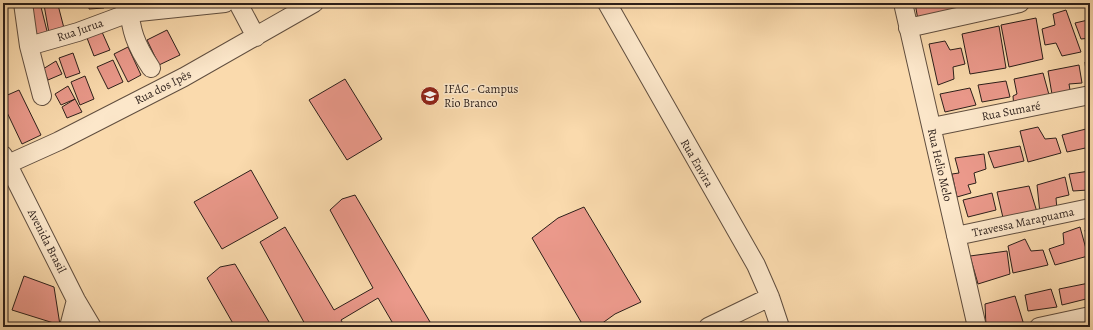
<svg xmlns="http://www.w3.org/2000/svg" width="1093" height="330" font-family="Alegreya,serif">
<style>
.building{fill:#eb998b;stroke:#2c1f1a}
.lines{fill:none;stroke-linecap:round;stroke-linejoin:round}
.minor-casing{stroke:#604e3f;stroke-width:20}
.minor{stroke:#fce7ca;stroke-width:18}
.labels{text-anchor:middle;dominant-baseline:central;stroke-width:3;stroke-linejoin:round;paint-order:stroke}
.street-label{font-size:12px;fill:#2c1f1a;stroke:#fce7ca}
.poi-label{font-size:12px;fill:#2c1f1a;stroke:#fce7ca;text-anchor:start}
</style>
<rect width="100%" height="100%" fill="#fadaad"/>
<filter id="stains"><feTurbulence type="fractalNoise" baseFrequency=".005" numOctaves="4"/><feColorMatrix values="0 0 0 0 .2 0 0 0 0 .09 0 0 0 0 .02 0 0 0 .5 -.17"/></filter>
<radialGradient id="worn" r=".72"><stop offset=".6" stop-color="#630" stop-opacity="0"/><stop offset="1" stop-color="#630" stop-opacity=".3"/></radialGradient>
<path class="building" d="M 89,3 L 104,3 L 104,8 L 89,9 Z
M 915,3 L 954,3 L 957,12 L 918,20 Z
M 44,5 L 58,5 L 65,32 L 49,33 Z
M 41,7 L 48,35 L 32,36 L 27,8 Z
M 1090,9 L 1090,38 L 1081,39 L 1075,23 L 1088,20 Z
M 1066,10 L 1081,52 L 1062,56 L 1056,43 L 1045,45 L 1042,29 L 1055,25 L 1053,14 Z
M 3,17 L 6,43 L 3,43 Z
M 1036,18 L 1043,59 L 1009,67 L 1001,25 Z
M 999,26 L 1006,68 L 970,74 L 962,34 Z
M 167,30 L 180,55 L 159,65 L 147,40 Z
M 102,32 L 110,50 L 94,56 L 87,38 Z
M 945,41 L 950,50 L 961,48 L 965,64 L 953,67 L 954,79 L 938,85 L 929,44 Z
M 128,47 L 141,75 L 128,82 L 114,54 Z
M 73,53 L 80,73 L 66,78 L 59,58 Z
M 113,60 L 123,82 L 108,89 L 97,67 Z
M 56,61 L 62,74 L 48,80 L 43,69 Z
M 1090,61 L 1090,92 L 1088,92 L 1085,62 Z
M 1079,65 L 1082,83 L 1069,84 L 1071,96 L 1053,100 L 1048,71 Z
M 1043,73 L 1051,102 L 1014,108 L 1013,96 L 1017,94 L 1014,79 Z
M 85,76 L 94,99 L 80,105 L 71,82 Z
M 345,79 L 382,139 L 347,160 L 309,100 Z
M 1006,81 L 1010,97 L 982,102 L 978,85 Z
M 68,86 L 75,99 L 61,105 L 55,94 Z
M 970,88 L 976,105 L 945,112 L 940,94 Z
M 19,90 L 41,135 L 22,144 L 3,104 L 3,97 Z
M 75,99 L 82,112 L 67,118 L 62,107 Z
M 1038,127 L 1045,139 L 1056,138 L 1061,153 L 1028,162 L 1020,131 Z
M 1090,128 L 1090,147 L 1067,152 L 1062,135 Z
M 1020,146 L 1024,161 L 994,168 L 988,152 Z
M 984,154 L 986,169 L 974,173 L 976,183 L 968,185 L 971,193 L 957,197 L 952,174 L 959,173 L 955,158 Z
M 251,170 L 278,218 L 222,249 L 194,202 Z
M 1090,171 L 1090,195 L 1088,190 L 1073,191 L 1069,174 Z
M 1065,177 L 1069,195 L 1056,198 L 1057,210 L 1040,213 L 1037,185 Z
M 1029,186 L 1037,212 L 1004,222 L 997,192 Z
M 992,193 L 996,210 L 968,217 L 963,200 Z
M 355,195 L 433,327 L 395,327 L 378,298 L 341,320 L 345,327 L 304,327 L 306,326 L 260,242 L 285,227 L 334,310 L 373,288 L 330,210 L 342,199 Z
M 584,207 L 641,302 L 615,314 L 597,327 L 584,327 L 532,238 L 558,218 Z
M 1080,227 L 1088,256 L 1055,265 L 1049,249 L 1064,244 L 1063,233 Z
M 1090,229 L 1090,251 L 1085,230 Z
M 1025,239 L 1031,251 L 1043,250 L 1048,265 L 1013,273 L 1008,246 Z
M 1007,251 L 1010,274 L 978,284 L 970,256 Z
M 235,264 L 272,327 L 235,327 L 207,278 L 220,267 Z
M 24,276 L 54,287 L 60,325 L 12,310 Z
M 1089,283 L 1090,298 L 1062,305 L 1059,289 Z
M 1051,289 L 1057,307 L 1028,311 L 1025,295 Z
M 1015,296 L 1024,325 L 1010,327 L 986,327 L 985,304 Z
M 3,323 L 17,327 L 3,327 Z"/>
<g class="lines">
<defs>
<path id="minor" d="M 23,3 L 29,46 L 42,96
M 128,3 C 131,31 135,44 151,68
M 238,3 L 256,37
M 607,3 L 756,265 L 770,297 L 780,327
M 903,3 L 977,327
M 908,28 L 1020,3
M 29,46 L 78,32 L 129,13 L 225,3
M 932,127 L 1090,95
M 3,155 L 76,300 L 92,327
M 8,164 L 59,141 L 184,77 L 314,3
M 956,236 L 1090,208
M 69,327 L 76,300
M 708,327 L 770,297
M 1039,327 L 1090,316"/>
</defs>
<use href="#minor" class="minor-casing"/>
<use href="#minor" class="minor"/>
</g>
<defs>
<symbol id="university-disc" viewBox="-11 -11 22 22"><circle r="9.5" fill="#8f2418" stroke="#fce7ca"/><path d="M0-5L7-2L0 1L-7-2ZM-4 1L0 2.5L4 1V4Q0 6-4 4Z" fill="#fff"/></symbol>
</defs>
<g fill-rule="evenodd">
<use href="#university-disc" x="419" y="85" width="22" height="22"/>
</g>
<g class="labels">
<g class="street-label">
<text transform="translate(80 30) rotate(-19)">Rua Jurua</text>
<text transform="translate(163 87) rotate(-27)">Rua dos Ipês</text>
<text transform="translate(1011 111) rotate(-11)">Rua Sumaré</text>
<text transform="translate(697 163) rotate(60)">Rua Envira</text>
<text transform="translate(940 165) rotate(77)">Rua Helio Melo</text>
<text transform="translate(1023 222) rotate(-12)">Travessa Marapuama</text>
<text transform="translate(47 241) rotate(63)">Avenida Brasil</text>
</g>
<g class="poi-label">
<text x="444" y="89">IFAC - Campus<tspan x="444" dy="14">Rio Branco</tspan></text>
</g>
</g>
<rect width="1093" height="330" fill="none" stroke="#fadaad" stroke-width="16"/>
<rect x="4" y="4" width="1085" height="322" fill="none" stroke="#2c1f1a" stroke-width="2"/>
<rect x="8" y="8" width="1077" height="314" fill="none" stroke="#2c1f1a"/>
<rect width="100%" height="100%" filter="url(#stains)"/>
<rect width="100%" height="100%" fill="url(#worn)"/>
</svg>
